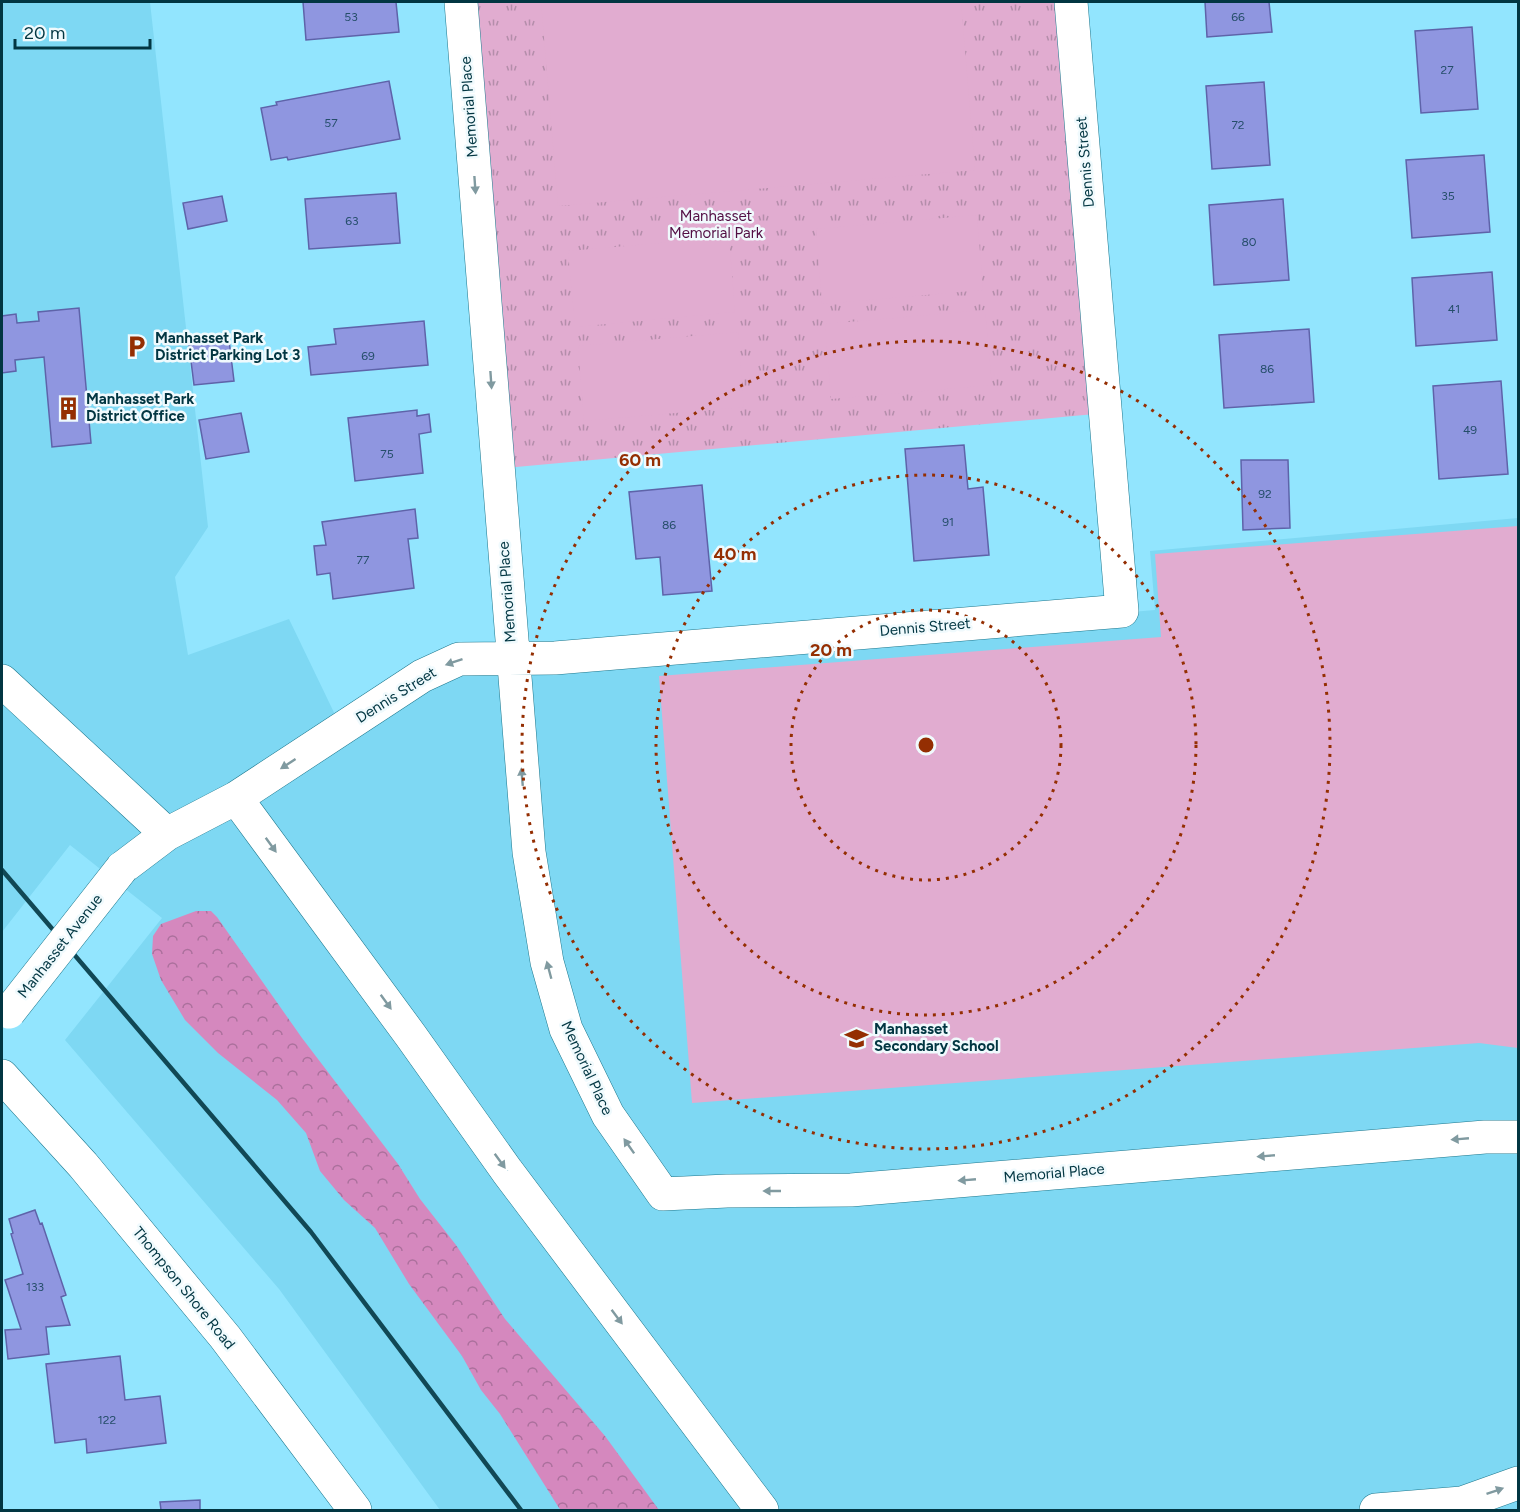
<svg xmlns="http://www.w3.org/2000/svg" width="1520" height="1512" font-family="Figtree,sans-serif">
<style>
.built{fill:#7ed8f3}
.grass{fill:url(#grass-tufts)}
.forest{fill:url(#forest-crowns)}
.pitch{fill:#e1acd0}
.building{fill:#8f96e0;stroke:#5e63a9;stroke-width:1.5}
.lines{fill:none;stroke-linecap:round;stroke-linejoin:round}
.minor-casing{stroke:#1c778d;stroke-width:34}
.minor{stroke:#fff;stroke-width:33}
.rail{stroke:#114855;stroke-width:4.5}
.minor-bridge-casing{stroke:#1c778d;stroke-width:34;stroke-linecap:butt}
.minor-bridge{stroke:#fff;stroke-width:33}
.oneway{fill:#809aa0}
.ring{fill:none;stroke:#942e02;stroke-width:3;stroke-dasharray:3 6}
.labels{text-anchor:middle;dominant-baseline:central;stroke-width:5;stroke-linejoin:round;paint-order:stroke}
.number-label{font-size:12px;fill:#254e6a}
.street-label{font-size:15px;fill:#023642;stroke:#f0fafd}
.park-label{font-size:15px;fill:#530e44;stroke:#f0fafd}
.poi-label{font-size:15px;font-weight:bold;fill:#023642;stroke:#f0fafd;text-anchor:start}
.centre{fill:#942e02;stroke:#f0fafd;stroke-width:3}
.ring-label{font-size:18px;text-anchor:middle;font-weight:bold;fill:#942e02;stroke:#f0fafd;stroke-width:5;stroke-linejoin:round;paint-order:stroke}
</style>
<defs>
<pattern id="grass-tufts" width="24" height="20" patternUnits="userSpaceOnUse" patternTransform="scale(1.5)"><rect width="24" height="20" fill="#e1acd0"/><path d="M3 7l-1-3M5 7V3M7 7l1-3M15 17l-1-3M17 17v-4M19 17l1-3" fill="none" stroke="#b48daa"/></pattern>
<pattern id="forest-crowns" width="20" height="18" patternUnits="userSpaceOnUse" patternTransform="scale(1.5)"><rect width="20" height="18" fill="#d588be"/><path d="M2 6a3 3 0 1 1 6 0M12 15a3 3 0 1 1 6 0" fill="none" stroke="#ab709c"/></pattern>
</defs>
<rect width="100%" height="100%" fill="#92e5fe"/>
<path class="built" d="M 2,2 L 150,2 L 208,527 L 175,577 L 188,655 L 289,619 L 340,725 L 425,674 L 667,651 L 1155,610 L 1150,551 L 1518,518 L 1518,1510 L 440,1510 L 279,1289 L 65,1040 L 162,918 L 70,845 L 2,932 Z"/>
<path class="grass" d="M 467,2 L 1072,2 L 1106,413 L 506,468 Z"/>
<path class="forest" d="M 196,911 L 211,911 L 217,917 L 302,1038 L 398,1164 L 420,1199 L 456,1245 L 505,1319 L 605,1436 L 659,1510 L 561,1510 L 559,1508 L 500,1414 L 481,1390 L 462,1356 L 409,1284 L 375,1228 L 344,1200 L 320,1171 L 306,1133 L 277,1100 L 218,1053 L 185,1020 L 161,980 L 152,954 L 153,936 L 161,924 Z"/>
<path class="pitch" d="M 541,2 L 961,2 L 975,170 L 558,206 Z
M 977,215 L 983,290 L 822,304 L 816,229 Z
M 729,237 L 735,312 L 575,327 L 568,251 Z
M 985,310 L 992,385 L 831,399 L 825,324 Z
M 738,332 L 744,407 L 584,421 L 578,346 Z
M 1518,526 L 1518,1048 L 1479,1043 L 692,1103 L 659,676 L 1161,637 L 1155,554 Z"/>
<path class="building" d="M 303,2 L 396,2 L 399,32 L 306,40 Z
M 1205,2 L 1269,2 L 1272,32 L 1207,37 Z
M 1472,27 L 1478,109 L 1421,113 L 1415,31 Z
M 389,81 L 400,139 L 288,160 L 287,157 L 271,160 L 261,108 L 277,105 L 276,102 Z
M 1264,82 L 1270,165 L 1212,169 L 1206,86 Z
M 1484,155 L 1490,232 L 1412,238 L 1406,160 Z
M 396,193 L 400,243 L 309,249 L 305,199 Z
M 222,196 L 227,221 L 188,229 L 183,203 Z
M 1283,199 L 1289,280 L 1214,285 L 1209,205 Z
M 1492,272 L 1497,340 L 1416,346 L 1412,278 Z
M 79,308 L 91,443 L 52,447 L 44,357 L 15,360 L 16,371 L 2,373 L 2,316 L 16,314 L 17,323 L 39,321 L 38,312 Z
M 424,321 L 428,365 L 311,375 L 308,347 L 336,344 L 334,329 Z
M 1309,329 L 1314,402 L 1224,408 L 1219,335 Z
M 229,340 L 234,381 L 194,385 L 189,345 Z
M 1501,381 L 1508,474 L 1439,479 L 1433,386 Z
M 417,410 L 417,416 L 429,414 L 431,432 L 419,434 L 423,473 L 355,481 L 348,418 Z
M 241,413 L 249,452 L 206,459 L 199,420 Z
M 964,445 L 968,489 L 983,487 L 989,555 L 914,561 L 905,449 Z
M 1241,460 L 1288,460 L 1290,528 L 1243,530 Z
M 702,485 L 712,591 L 663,595 L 660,557 L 636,559 L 629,492 Z
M 415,509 L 418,538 L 408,539 L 414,588 L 333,599 L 330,573 L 317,575 L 314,546 L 326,545 L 322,522 Z
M 35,1210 L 40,1224 L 42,1223 L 66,1295 L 61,1297 L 70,1325 L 46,1327 L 49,1354 L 8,1359 L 5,1330 L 21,1329 L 5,1280 L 23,1274 L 11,1234 L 13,1233 L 9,1219 Z
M 120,1356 L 125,1400 L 160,1396 L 166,1443 L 87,1453 L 86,1439 L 55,1443 L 46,1364 Z
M 200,1500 L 200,1510 L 161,1510 L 160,1502 Z"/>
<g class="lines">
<defs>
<path id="minor" d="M 461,2 L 529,852 L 547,962 L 566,1029 L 608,1115 L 663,1194 L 727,1191 L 851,1190 L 1485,1137 L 1518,1137
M 2,681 L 167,834 L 122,868
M 236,798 L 411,1036 L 507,1171 L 762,1510
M 167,834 L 236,798 L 422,676 L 459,659 L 555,658 L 1122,611 L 1071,2
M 2,1076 L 83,1165 L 225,1337 L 355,1510
M 1376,1510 L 1462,1503 L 1518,1483"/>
</defs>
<use href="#minor" class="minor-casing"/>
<use href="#minor" class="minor"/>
<path class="rail" d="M 2,870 L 311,1232 L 521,1510"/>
<defs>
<path id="minor-bridge" d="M 9,1012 L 122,868"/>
</defs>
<use href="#minor-bridge" class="minor-bridge-casing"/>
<use href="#minor-bridge" class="minor-bridge"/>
</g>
<defs><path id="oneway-solid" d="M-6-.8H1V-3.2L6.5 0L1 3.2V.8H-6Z" transform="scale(1.5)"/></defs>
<g class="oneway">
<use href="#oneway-solid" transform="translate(475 185) rotate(86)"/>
<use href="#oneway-solid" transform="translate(491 380) rotate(86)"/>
<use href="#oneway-solid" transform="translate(454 662) rotate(161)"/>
<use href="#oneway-solid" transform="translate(288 764) rotate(147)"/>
<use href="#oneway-solid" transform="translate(522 777) rotate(-95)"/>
<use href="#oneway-solid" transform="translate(271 845) rotate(54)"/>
<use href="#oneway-solid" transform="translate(549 970) rotate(-105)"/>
<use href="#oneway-solid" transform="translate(386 1002) rotate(54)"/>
<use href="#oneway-solid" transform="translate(1460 1139) rotate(175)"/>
<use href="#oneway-solid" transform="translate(629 1146) rotate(-125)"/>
<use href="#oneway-solid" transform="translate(1266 1156) rotate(175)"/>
<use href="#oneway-solid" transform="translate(500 1161) rotate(54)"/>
<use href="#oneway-solid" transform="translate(967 1180) rotate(175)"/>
<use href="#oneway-solid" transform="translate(772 1191) rotate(180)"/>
<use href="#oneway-solid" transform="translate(617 1317) rotate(53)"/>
<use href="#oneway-solid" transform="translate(1495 1491) rotate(-19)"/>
</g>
<g class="ring">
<circle cx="926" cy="745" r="135"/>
<circle cx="926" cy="745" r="270"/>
<circle cx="926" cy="745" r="404"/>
</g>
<defs>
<symbol id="parking-bare" viewBox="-9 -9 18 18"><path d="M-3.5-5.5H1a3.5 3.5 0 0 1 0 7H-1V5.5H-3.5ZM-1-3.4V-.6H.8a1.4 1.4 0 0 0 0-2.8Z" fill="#942e02" stroke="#f0fafd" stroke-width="2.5" paint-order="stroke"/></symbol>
<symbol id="building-bare" viewBox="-9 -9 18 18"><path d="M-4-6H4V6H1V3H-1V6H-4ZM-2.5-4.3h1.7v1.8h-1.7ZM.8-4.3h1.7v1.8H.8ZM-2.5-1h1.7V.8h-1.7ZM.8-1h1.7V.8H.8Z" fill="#942e02" stroke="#f0fafd" stroke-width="2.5" paint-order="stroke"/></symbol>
<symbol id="school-bare" viewBox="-9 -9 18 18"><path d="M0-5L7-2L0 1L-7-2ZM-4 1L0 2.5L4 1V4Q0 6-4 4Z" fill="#942e02" stroke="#f0fafd" stroke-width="2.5" paint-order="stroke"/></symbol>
</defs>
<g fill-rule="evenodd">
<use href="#parking-bare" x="120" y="330" width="33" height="33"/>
<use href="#building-bare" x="52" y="392" width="33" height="33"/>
<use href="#school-bare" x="840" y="1022" width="33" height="33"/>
</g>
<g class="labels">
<g class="number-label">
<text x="351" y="17">53</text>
<text x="1238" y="17">66</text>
<text x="1447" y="70">27</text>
<text x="331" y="123">57</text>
<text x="1238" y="125">72</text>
<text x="1448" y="196">35</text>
<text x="352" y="221">63</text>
<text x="1249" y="242">80</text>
<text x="1454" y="309">41</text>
<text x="368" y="356">69</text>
<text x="1267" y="369">86</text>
<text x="1470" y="430">49</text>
<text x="387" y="454">75</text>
<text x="1265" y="494">92</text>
<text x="948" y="522">91</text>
<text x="669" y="525">86</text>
<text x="363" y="560">77</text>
<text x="35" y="1287">133</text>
<text x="107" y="1420">122</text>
</g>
<g class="street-label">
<text transform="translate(469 107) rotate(-94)">Memorial Place</text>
<text transform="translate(1085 162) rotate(-95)">Dennis Street</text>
<text transform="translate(507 592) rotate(-94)">Memorial Place</text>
<text transform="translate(925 627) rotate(-5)">Dennis Street</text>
<text transform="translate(396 695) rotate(-32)">Dennis Street</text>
<text transform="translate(60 946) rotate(-52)">Manhasset Avenue</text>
<text transform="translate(587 1068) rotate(65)">Memorial Place</text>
<text transform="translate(1054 1173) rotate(-5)">Memorial Place</text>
<text transform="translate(184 1288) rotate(51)">Thompson Shore Road</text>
</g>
<g class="park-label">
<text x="716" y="216">Manhasset<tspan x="716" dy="17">Memorial Park</tspan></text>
</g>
<g class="poi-label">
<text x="155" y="338">Manhasset Park<tspan x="155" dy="17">District Parking Lot 3</tspan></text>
<text x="86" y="399">Manhasset Park<tspan x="86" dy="17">District Office</tspan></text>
<text x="874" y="1029">Manhasset<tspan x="874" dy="17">Secondary School</tspan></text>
</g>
</g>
<circle cx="926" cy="745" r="9" class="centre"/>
<g class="ring-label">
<text x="640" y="466">60 m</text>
<text x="735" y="560">40 m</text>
<text x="831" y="656">20 m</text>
</g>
<rect width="1520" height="1512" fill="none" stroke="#023642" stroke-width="6"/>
<path d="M15 39v9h135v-9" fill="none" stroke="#023642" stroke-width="3"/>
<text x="24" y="39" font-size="18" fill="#023642" stroke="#f0fafd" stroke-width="4.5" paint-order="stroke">20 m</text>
</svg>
